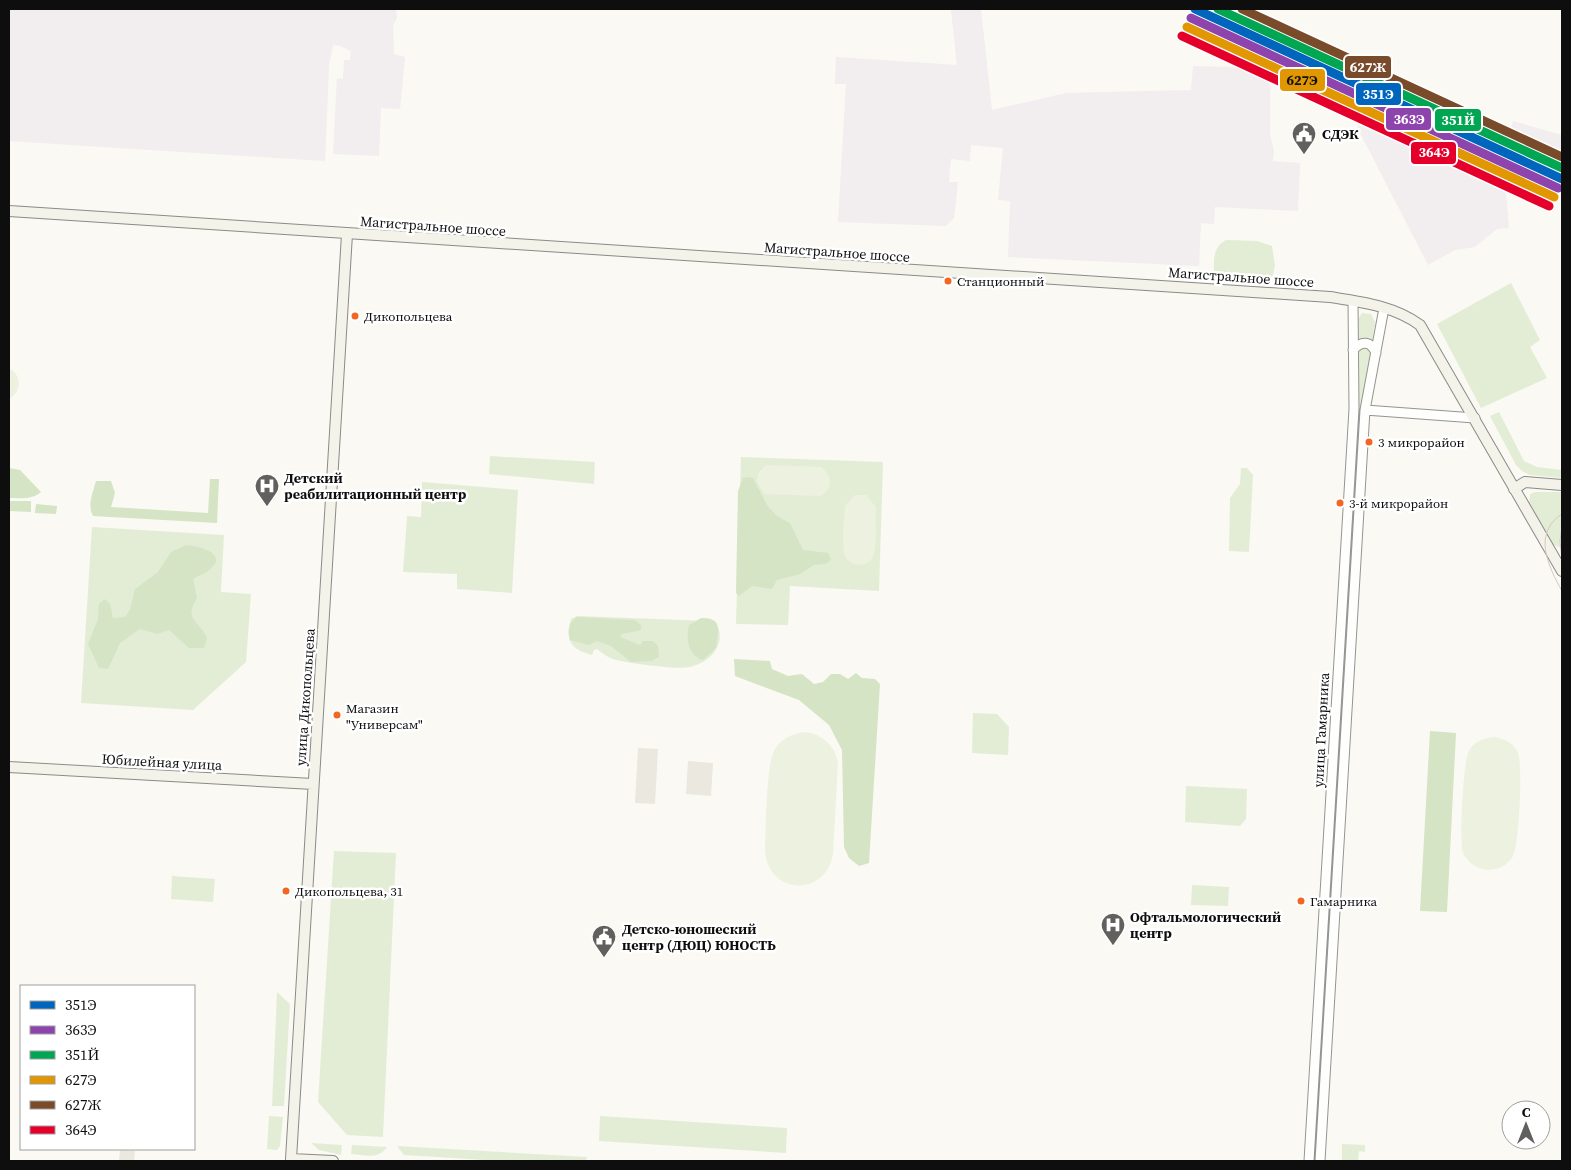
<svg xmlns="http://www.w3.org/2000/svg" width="1571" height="1170" font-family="'Source Serif 4',serif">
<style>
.industrial{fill:#f2edef}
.green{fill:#e3edd5}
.forest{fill:#d4e4c4}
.pitch{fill:#ecf2df}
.plaza{fill:#eae8df}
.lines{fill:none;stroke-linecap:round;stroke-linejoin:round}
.tertiary-casing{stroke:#949491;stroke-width:11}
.secondary-casing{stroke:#8b8a88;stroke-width:12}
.tertiary{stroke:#fefefd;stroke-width:9}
.secondary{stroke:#f3f3ea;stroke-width:10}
.tram{stroke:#d5c7c6;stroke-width:1}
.rail-1-casing{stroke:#fff;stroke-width:12}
.rail-2-casing{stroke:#fff;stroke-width:12}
.rail-3-casing{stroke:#fff;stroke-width:12}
.rail-4-casing{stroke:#fff;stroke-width:12}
.rail-5-casing{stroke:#fff;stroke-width:12}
.rail-6-casing{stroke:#fff;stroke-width:12}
.rail-1{stroke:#0065bd;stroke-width:9}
.rail-2{stroke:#8e44ad;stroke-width:9}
.rail-3{stroke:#00a651;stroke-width:9}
.rail-4{stroke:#e09701;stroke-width:9}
.rail-5{stroke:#7a4b2a;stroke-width:9}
.rail-6{stroke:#e4002b;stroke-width:9}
.bus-dot{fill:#f26522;stroke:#fff;stroke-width:2}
.labels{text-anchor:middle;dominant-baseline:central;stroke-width:5;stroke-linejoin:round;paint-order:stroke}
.bus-label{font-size:13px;fill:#0e0e0e;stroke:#fff;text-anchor:start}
.poi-label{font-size:14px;font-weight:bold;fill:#0e0e0e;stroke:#fff;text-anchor:start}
.street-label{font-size:14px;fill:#0e0e0e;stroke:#fff}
.line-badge{stroke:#fff;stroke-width:2}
.badge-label{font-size:14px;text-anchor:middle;font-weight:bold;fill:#fff}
.pale-badge-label{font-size:14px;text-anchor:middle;font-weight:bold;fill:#111}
</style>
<rect width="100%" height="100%" fill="#faf9f3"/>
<path class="industrial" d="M 9,9 L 396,9 L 397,18 L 393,25 L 394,54 L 405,57 L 400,109 L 381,108 L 379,156 L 333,154 L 337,78 L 343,79 L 344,60 L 350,60 L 351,51 L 340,46 L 333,45 L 329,65 L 325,161 L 9,141 Z
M 956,9 L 981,9 L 992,110 L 1066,93 L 1191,90 L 1193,66 L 1270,68 L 1270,134 L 1274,151 L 1273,161 L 1300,163 L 1298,211 L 1215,207 L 1214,224 L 1201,223 L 1199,266 L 1008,257 L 1010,201 L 998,200 L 1003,148 L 971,145 L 970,161 L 951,159 L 949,182 L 958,182 L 954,218 L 946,226 L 838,222 L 846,84 L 835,84 L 836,57 L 957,65 L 951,10 Z
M 1513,121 L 1562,135 L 1562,164 L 1506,147 Z
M 1380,122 L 1443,145 L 1451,155 L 1452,161 L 1481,159 L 1504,169 L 1509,228 L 1497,229 L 1475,247 L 1455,250 L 1428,265 L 1357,127 L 1366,123 Z"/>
<path class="green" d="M 1226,240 L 1257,241 L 1272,246 L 1275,265 L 1271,285 L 1215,282 C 1214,268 1210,248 1226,240 Z
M 1511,283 L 1540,340 L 1530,347 L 1547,378 L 1481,408 L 1437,324 Z
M 1362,313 L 1371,314 L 1375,322 L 1362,410 L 1346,657 L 1343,656 L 1357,321 Z
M 1499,412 L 1524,461 L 1537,467 L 1562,470 L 1562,478 L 1530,475 L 1522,471 L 1516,465 L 1490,416 Z
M 490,456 L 595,462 L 594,484 L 489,474 Z
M 741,457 L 883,462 L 879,591 L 790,586 L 788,625 L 736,624 Z
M 1241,468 L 1247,468 L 1253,475 L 1249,552 L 1229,551 L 1230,498 L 1240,484 Z
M 422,482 L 518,490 L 512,593 L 457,589 L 457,574 L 403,572 L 407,516 L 421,517 Z
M 1535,492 L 1562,492 L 1562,548 L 1553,545 L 1529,503 L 1530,494 Z
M 92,527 L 224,535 L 221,592 L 251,594 L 246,662 L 193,710 L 81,703 Z
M 577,616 L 709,621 L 716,623 C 728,644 709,664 689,667 C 676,670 626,663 613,659 C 607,657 602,653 597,649 L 594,650 L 592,655 C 570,650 565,639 571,619 Z
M 1343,678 L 1346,679 L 1336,822 L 1333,821 Z
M 973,713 L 997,714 L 1009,727 L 1008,755 L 972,753 Z
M 1186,786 L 1247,789 L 1246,819 L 1240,826 L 1185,822 Z
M 1332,829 L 1338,830 L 1329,939 L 1326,938 Z
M 334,851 L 396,853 L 383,1137 L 347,1135 L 318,1102 Z
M 172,876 L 215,879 L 213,902 L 171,899 Z
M 1192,885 L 1229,887 L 1228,906 L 1191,905 Z
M 1326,965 L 1328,966 L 1317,1146 L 1315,1146 Z
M 277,992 L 290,1004 L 284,1106 L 272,1106 Z
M 269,1116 L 283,1117 L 280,1146 L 277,1150 L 267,1149 Z
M 600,1116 L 787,1128 L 786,1153 L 599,1141 Z
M 311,1143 L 342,1145 L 341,1155 L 319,1150 Z
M 1342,1144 L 1365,1145 L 1365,1152 L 1359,1151 L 1358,1161 L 1342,1161 Z
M 352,1145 L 387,1147 C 378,1160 365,1155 351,1154 Z
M 397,1146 L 587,1157 L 586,1161 L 501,1161 L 404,1155 Z"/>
<path class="forest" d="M 9,468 L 20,470 L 41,492 C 32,500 20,498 9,498 Z
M 748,477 L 753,478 L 767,505 L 777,516 L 790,523 L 803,550 L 828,553 L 831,560 L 826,564 L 814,565 L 800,574 L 777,580 L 772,589 L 752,586 L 739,596 L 736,593 L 738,491 L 743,478 Z
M 210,479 L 219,479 L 217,523 L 93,516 C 87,504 93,493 96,481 L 111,481 L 115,493 L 111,507 L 208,513 Z
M 9,501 L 31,501 L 31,512 L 9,511 Z
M 36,504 L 57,506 L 56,514 L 35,513 Z
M 186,545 C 199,546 231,554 208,571 C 203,575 198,575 193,579 L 197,598 C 183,620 199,620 207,638 L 204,648 L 189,648 L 169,630 L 157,634 L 140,629 L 120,643 L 108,669 L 99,668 L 88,644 L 98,619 L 99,604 L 105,599 L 110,604 L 113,618 L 125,617 L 130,610 L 135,589 L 158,572 L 171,552 Z
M 577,617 L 635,620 L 641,625 L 641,630 L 622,634 L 620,637 L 640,645 L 643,641 L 653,641 L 658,646 L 659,657 L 651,661 L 631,662 L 611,646 L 597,641 L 589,645 L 570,640 C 567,630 569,623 577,617 Z
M 701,618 C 724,618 718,631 716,648 L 703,660 C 687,655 686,638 689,625 Z
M 734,659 L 770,661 L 772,669 L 788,676 L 802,674 L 814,684 L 823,682 L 831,674 L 840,674 L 848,679 L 856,673 L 862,678 L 875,679 L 880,684 L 869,863 L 859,866 L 849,858 L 844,847 L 842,750 L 829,725 L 799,700 L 735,676 Z
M 1430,731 L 1456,733 L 1447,912 L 1420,911 Z"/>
<path class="pitch" d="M 9,368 C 22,375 22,391 9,399 Z
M 766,465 L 821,467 C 833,476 833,489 820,496 L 765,494 L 757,482 L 759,472 Z
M 855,495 L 866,495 L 876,507 C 875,522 877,539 874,553 C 871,569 846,568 844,552 C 842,538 844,521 845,506 Z
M 806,732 C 823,735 834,745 838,762 L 833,854 C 826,898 767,895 765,850 C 766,829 766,767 774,751 C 780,739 793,733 806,732 Z
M 1494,737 C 1505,739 1514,743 1518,753 C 1523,764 1519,846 1513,856 C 1508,865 1498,870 1487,870 C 1477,869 1467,862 1463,853 C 1459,843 1463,761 1469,751 C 1474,741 1484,738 1494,737 Z"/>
<path class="plaza" d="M 638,748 L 658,749 L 655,804 L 635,803 Z
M 688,761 L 713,763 L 711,796 L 686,794 Z
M 120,1150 L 135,1151 L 134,1161 L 119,1161 Z"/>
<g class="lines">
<defs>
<path id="tertiary" d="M 1353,350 C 1362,340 1371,341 1376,353
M 1365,410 L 1475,418
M 1309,1161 L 1354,409 L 1353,301
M 1320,1161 L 1365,410 L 1384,308"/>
<path id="secondary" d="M 9,211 L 1330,297 C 1362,302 1394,306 1420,325 L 1562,571
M 1514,489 L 1525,482 L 1562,485
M 9,767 L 313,784
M 333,1161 L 291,1159 L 347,234"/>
</defs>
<use href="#tertiary" class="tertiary-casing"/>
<use href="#secondary" class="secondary-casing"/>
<use href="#tertiary" class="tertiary"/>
<use href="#secondary" class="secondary"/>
<path class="tram" d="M 1562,514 C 1532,533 1548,566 1562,591
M 1562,527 L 1560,541 L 1562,559"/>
<defs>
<path id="rail-1" d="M 1195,9 L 1562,179"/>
<path id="rail-2" d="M 1191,18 L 1558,188"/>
<path id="rail-3" d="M 1218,9 L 1562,168"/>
<path id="rail-4" d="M 1187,27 L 1554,197"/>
<path id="rail-5" d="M 1242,9 L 1562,157"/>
<path id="rail-6" d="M 1182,36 L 1549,206"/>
</defs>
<use href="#rail-1" class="rail-1-casing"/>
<use href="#rail-2" class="rail-2-casing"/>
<use href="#rail-3" class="rail-3-casing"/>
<use href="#rail-4" class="rail-4-casing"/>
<use href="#rail-5" class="rail-5-casing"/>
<use href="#rail-6" class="rail-6-casing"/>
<use href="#rail-1" class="rail-1"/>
<use href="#rail-2" class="rail-2"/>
<use href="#rail-3" class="rail-3"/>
<use href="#rail-4" class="rail-4"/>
<use href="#rail-5" class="rail-5"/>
<use href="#rail-6" class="rail-6"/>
</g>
<defs>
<symbol id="civic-pin" viewBox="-11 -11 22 30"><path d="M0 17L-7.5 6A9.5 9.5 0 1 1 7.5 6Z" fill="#61605e" stroke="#fff"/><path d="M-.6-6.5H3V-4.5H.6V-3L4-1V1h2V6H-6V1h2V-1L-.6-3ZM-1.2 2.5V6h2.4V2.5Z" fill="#fff"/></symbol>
<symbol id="hospital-pin" viewBox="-11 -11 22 30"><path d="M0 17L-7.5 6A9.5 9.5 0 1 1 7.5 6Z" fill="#61605e" stroke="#fff"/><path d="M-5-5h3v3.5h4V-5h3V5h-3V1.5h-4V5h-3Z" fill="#fff"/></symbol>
</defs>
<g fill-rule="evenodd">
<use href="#civic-pin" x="1290" y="120" width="28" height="38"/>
<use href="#hospital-pin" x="253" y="472" width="28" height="38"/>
<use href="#hospital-pin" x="1099" y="911" width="28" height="38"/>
<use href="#civic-pin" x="590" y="923" width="28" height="38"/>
</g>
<g class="bus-dot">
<circle cx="948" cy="281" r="4.5"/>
<circle cx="355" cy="316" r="4.5"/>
<circle cx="1369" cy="442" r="4.5"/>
<circle cx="1340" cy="503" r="4.5"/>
<circle cx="337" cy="715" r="4.5"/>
<circle cx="286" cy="891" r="4.5"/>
<circle cx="1301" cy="901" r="4.5"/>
</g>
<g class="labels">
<g class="bus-label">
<text x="957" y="281">Станционный</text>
<text x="364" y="316">Дикопольцева</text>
<text x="1378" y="442">3 микрорайон</text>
<text x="1349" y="503">3-й микрорайон</text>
<text x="346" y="708">Магазин<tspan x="346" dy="16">"Универсам"</tspan></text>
<text x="295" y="891">Дикопольцева, 31</text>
<text x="1310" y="901">Гамарника</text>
</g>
<g class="poi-label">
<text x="1322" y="134">СДЭК</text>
<text x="284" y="478">Детский<tspan x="284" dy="16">реабилитационный центр</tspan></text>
<text x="1130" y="917">Офтальмологический<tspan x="1130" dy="16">центр</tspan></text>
<text x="622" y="929">Детско-юношеский<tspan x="622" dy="16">центр (ДЮЦ) ЮНОСТЬ</tspan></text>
</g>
<g class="street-label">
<text transform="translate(433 226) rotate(4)">Магистральное шоссе</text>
<text transform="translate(837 252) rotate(4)">Магистральное шоссе</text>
<text transform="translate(1241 277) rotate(4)">Магистральное шоссе</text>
<text transform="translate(305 697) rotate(-86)">улица Дикопольцева</text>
<text transform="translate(1321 730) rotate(-87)">улица Гамарника</text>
<text transform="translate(162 762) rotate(3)">Юбилейная улица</text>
</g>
</g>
<g class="line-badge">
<rect x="1344" y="55" width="48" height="24" rx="5" fill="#7a4b2a"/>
<rect x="1279" y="68" width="47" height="24" rx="5" fill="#e09701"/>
<rect x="1355" y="82" width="47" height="24" rx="5" fill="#0065bd"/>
<rect x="1385" y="107" width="47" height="24" rx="5" fill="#8e44ad"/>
<rect x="1434" y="108" width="48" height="24" rx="5" fill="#00a651"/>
<rect x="1410" y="141" width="47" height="24" rx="5" fill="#e4002b"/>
</g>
<g class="badge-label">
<text x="1368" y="72">627Ж</text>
<text x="1378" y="99">351Э</text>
<text x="1409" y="124">363Э</text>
<text x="1458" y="125">351Й</text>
<text x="1434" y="157">364Э</text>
</g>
<g class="pale-badge-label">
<text x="1302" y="85">627Э</text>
</g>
<rect width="1571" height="1170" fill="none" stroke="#0e0e0e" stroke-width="20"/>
<rect x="20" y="985" width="175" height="165" fill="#ffffff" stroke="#9f9f9f"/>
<rect x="30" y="1001" width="25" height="8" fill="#0065bd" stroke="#9f9f9f"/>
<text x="65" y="1010" font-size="15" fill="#0e0e0e">351Э</text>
<rect x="30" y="1026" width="25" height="8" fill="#8e44ad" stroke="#9f9f9f"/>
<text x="65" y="1035" font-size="15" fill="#0e0e0e">363Э</text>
<rect x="30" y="1051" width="25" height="8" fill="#00a651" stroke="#9f9f9f"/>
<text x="65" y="1060" font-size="15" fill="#0e0e0e">351Й</text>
<rect x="30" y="1076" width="25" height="8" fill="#e09701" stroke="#9f9f9f"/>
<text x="65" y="1085" font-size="15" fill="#0e0e0e">627Э</text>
<rect x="30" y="1101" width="25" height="8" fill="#7a4b2a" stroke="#9f9f9f"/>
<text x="65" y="1110" font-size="15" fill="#0e0e0e">627Ж</text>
<rect x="30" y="1126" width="25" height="8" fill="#e4002b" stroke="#9f9f9f"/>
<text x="65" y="1135" font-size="15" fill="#0e0e0e">364Э</text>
<g transform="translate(1526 1125)"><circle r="24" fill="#ffffff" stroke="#9f9f9f"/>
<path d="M0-4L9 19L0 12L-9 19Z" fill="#61605e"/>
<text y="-8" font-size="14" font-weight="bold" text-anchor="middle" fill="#0e0e0e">С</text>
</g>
</svg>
